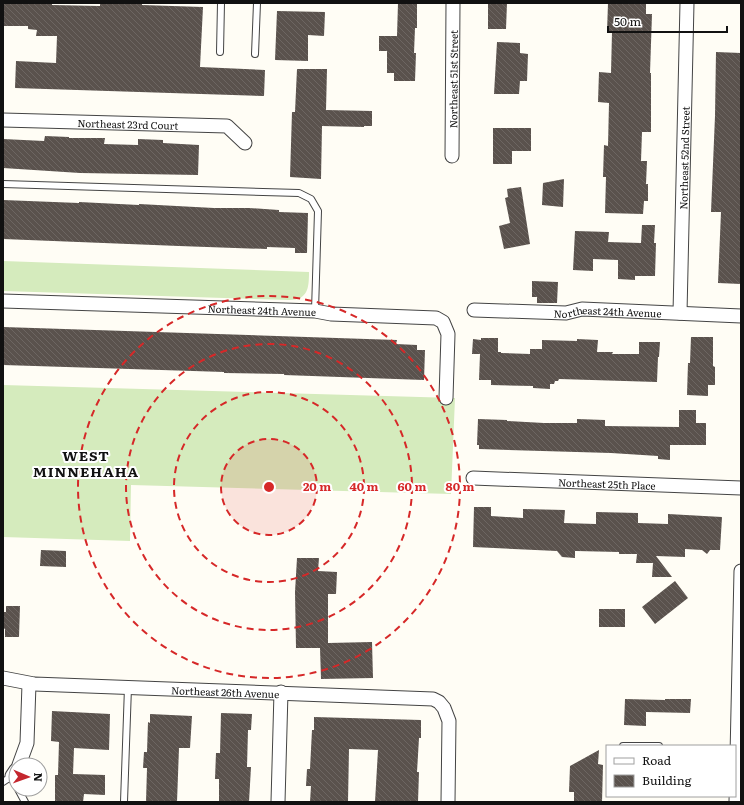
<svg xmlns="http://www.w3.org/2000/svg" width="744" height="805" font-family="Literata,serif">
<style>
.grass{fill:#d5ebbd}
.building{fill:url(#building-back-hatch)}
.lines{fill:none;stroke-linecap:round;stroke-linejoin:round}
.service-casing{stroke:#444;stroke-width:8}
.minor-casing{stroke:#444;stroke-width:15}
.service{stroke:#fff;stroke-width:6}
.minor{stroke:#fff;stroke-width:13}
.ring{fill:none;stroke:#d62828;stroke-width:2;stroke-dasharray:7 5}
.labels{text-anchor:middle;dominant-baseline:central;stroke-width:4;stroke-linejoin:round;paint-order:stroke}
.street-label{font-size:10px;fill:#111;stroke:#fff}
.district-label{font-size:14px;font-weight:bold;letter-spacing:1px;fill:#111;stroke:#fff}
.centre{fill:#d62828;stroke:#fff;stroke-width:2}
.ring-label{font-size:12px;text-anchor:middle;font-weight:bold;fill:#d62828;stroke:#fff;stroke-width:4;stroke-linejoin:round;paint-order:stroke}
</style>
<defs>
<pattern id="building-back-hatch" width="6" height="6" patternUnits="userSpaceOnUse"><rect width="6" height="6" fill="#5a524d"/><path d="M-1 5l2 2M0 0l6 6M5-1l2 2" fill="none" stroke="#6d6662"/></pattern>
</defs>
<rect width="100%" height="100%" fill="#fffdf5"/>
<path class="grass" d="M 3,261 L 309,272 C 309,288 308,300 289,300 L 3,291 Z
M 3,385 L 455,398 L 451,494 L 131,485 L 130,541 L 3,537 Z"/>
<path class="building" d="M 3,3 L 52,3 L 52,5 L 100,6 L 100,3 L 142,3 L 142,5 L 203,7 L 200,67 L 265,70 L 264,96 L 15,88 L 16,61 L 56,63 L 57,36 L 36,36 L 37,30 L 28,29 L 28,26 L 3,26 Z
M 398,3 L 417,3 L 417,28 L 415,28 L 414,53 L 416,53 L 415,81 L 394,81 L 394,73 L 387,73 L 387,51 L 379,51 L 379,36 L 397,36 Z
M 488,3 L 507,3 L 506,29 L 488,29 Z
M 608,3 L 646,3 L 646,14 L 652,14 L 650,73 L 651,73 L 651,132 L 642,132 L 641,161 L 647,161 L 646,184 L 648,184 L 648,201 L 644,201 L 643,214 L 605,213 L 606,177 L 603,177 L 604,145 L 608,146 L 609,103 L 598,102 L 599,72 L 611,73 L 612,32 L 607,32 Z
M 277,11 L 325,12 L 324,36 L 308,35 L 308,61 L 275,60 Z
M 497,42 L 520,43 L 520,53 L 528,54 L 527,81 L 520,81 L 519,94 L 494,94 Z
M 716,52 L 741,53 L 741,284 L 718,283 L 721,212 L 711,212 L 715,116 Z
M 297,69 L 327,69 L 326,110 L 372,111 L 372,126 L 364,126 L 364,127 L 322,126 L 321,179 L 290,177 L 292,112 L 295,112 Z
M 493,128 L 531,128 L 531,151 L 512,151 L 512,164 L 493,164 Z
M 45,136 L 69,137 L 69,138 L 105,138 L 104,144 L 138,145 L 138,139 L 163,140 L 163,143 L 199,145 L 198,175 L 80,173 L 3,168 L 3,139 L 44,141 Z
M 564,179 L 563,207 L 542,205 L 543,183 Z
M 521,187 L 530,244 L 504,249 L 499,226 L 510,223 L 505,198 L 508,197 L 507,189 Z
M 3,200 L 79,203 L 79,202 L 139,205 L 139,204 L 214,208 L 249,208 L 279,210 L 279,212 L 308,213 L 307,253 L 295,253 L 295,248 L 267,247 L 267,249 L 179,246 L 3,239 Z
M 642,225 L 655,225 L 654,243 L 656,243 L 655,276 L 635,276 L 635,280 L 618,279 L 618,260 L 593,259 L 593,271 L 573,270 L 575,231 L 609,232 L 608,242 L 641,243 Z
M 532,281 L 558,282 L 557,303 L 537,303 L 537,297 L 532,297 Z
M 3,327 L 397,340 L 396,344 L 417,345 L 417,350 L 425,350 L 424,380 L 284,375 L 284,374 L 224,373 L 224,372 L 193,371 L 3,365 Z
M 691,337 L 713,337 L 713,366 L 715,367 L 715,385 L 708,385 L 708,396 L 687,395 L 688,363 L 690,363 Z
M 481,338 L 498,338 L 498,352 L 501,352 L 501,353 L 530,354 L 530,349 L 542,349 L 542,340 L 577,341 L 577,339 L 598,340 L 597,352 L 613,352 L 612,354 L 639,354 L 639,342 L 660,342 L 659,357 L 658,357 L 657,382 L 559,379 L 558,381 L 555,381 L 554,384 L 550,384 L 550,389 L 533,388 L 533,386 L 491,385 L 491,380 L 479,380 L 480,354 L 472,354 L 473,339 L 481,340 Z
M 679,410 L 696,410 L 696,423 L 706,423 L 706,445 L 670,445 L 670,460 L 658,459 L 658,456 L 611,453 L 479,449 L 479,445 L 477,445 L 478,419 L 507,420 L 507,421 L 544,423 L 577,423 L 577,419 L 605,420 L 605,426 L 679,427 Z
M 474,507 L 491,507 L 491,516 L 523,518 L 523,509 L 565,510 L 564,523 L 596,524 L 596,512 L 638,513 L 638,523 L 668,524 L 668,514 L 722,517 L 720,550 L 710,550 L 707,554 L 702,550 L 685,549 L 685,557 L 656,556 L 672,577 L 652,577 L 653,563 L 636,563 L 637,554 L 619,554 L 619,552 L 576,551 L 575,551 L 575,558 L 562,557 L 557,551 L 473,547 Z
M 41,550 L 66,551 L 66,567 L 40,566 Z
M 297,558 L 319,558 L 318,571 L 337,572 L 336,594 L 328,594 L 328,643 L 372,642 L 373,678 L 321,679 L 320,648 L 296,648 L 295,592 Z
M 675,581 L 688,598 L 655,624 L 642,607 Z
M 6,606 L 20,606 L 19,637 L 5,637 L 5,629 L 3,628 L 3,612 L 6,612 Z
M 599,609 L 625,609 L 625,627 L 599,627 Z
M 625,699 L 665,700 L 665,699 L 691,699 L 690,713 L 646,712 L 646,726 L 624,725 Z
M 52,711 L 110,714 L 109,750 L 74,748 L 73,774 L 105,775 L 105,795 L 84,794 L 83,802 L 55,802 L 55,775 L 58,775 L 59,742 L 51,741 Z
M 221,713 L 252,714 L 251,730 L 248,730 L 247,767 L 251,767 L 249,802 L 219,802 L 219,779 L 215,779 L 216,753 L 220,753 Z
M 150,714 L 192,716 L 190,748 L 179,748 L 177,802 L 146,802 L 147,768 L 143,768 L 144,752 L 147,752 L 148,722 L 150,723 Z
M 314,717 L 421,720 L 421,738 L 419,738 L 417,772 L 419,772 L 418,802 L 375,802 L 378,750 L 349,749 L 348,802 L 310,802 L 311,786 L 306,786 L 307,769 L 310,769 L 312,730 L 314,730 Z
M 599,750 L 598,764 L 603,765 L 602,802 L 574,801 L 574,792 L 569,792 L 570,766 Z"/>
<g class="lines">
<defs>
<path id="service" d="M 220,52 L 221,3
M 255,54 L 257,3
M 3,184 L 299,193 L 311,199 L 318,211 L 315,311
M 623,746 L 659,746
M 3,782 L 12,776 L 16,785
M 18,789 L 25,802
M 124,802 L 128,687"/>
<g id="minor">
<path id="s1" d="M 3,120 L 227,126 L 245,143"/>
<path id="s2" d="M 452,156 L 453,3"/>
<path id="s3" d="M 3,301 L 315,311 L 331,314 L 436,318 L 443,322 L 448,334 L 446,398"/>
<path id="s4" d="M 474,310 L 566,313 L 582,309 L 741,316"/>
<path id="s5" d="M 680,313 L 687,3"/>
<path id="s6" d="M 473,478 L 741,488"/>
<path id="s7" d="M 3,678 L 34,684 L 433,699 L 439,702 L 444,708 L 449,721 L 448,802"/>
<path d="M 19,765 L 27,743 L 29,684"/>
<path d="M 12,776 L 16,770"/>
<path d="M 278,802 L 281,692"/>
<path d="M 736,802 L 741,571"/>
</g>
</defs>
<use href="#service" class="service-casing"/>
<use href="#minor" class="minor-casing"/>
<use href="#service" class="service"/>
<use href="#minor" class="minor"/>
</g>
<circle cx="269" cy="487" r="48" fill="#d62828" fill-opacity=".12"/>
<g class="ring">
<circle cx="269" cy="487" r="48"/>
<circle cx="269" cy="487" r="95"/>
<circle cx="269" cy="487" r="143"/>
<circle cx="269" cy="487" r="191"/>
</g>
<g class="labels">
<g class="street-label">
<text stroke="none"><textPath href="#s2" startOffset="77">Northeast 51st Street</textPath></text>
<text stroke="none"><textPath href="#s1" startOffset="125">Northeast 23rd Court</textPath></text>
<text stroke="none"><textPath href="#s5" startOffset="155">Northeast 52nd Street</textPath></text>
<text stroke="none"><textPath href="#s3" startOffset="259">Northeast 24th Avenue</textPath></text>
<text stroke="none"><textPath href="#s4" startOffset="134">Northeast 24th Avenue</textPath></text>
<text stroke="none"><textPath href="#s6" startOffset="134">Northeast 25th Place</textPath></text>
<text stroke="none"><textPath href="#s7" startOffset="223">Northeast 26th Avenue</textPath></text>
</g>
<g class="district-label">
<text x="86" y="455">WEST<tspan x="86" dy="16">MINNEHAHA</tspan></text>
</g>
</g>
<circle cx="269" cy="487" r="6" class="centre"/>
<g class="ring-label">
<text x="317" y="491">20 m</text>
<text x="364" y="491">40 m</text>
<text x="412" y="491">60 m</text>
<text x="460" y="491">80 m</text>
</g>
<rect width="744" height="805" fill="none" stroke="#111111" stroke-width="8"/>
<rect x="606" y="745" width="130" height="52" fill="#ffffff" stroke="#a0a0a0"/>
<rect x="614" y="758" width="20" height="6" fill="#ffffff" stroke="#a0a0a0"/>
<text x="642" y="765" font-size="12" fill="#111111">Road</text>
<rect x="614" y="775" width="20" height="12" fill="url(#building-back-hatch)" stroke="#a0a0a0"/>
<text x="642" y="785" font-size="12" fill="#111111">Building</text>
<g transform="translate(28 777) rotate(92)"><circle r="19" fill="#ffffff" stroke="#a0a0a0"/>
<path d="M0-3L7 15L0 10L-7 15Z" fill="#c4262e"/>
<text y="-6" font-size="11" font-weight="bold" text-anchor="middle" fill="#111111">N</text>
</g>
<path d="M608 26v6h119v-6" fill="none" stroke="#111111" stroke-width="2"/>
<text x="614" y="26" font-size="12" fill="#111111" stroke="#ffffff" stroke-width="3" paint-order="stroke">50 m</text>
</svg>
